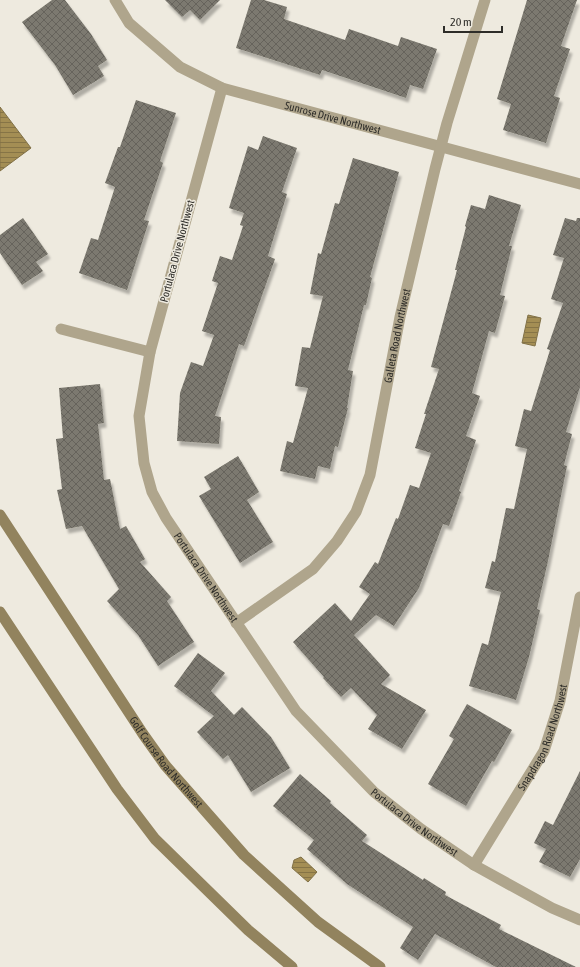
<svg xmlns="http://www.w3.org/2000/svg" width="580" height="967" font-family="'Asap Condensed',sans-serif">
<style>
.water{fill:url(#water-rules);stroke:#817147}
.building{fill:url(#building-cross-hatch);filter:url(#shadow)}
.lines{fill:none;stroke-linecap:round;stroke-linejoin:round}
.minor{stroke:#afa58c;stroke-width:11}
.secondary{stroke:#92835e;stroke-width:11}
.labels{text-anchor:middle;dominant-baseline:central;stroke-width:3;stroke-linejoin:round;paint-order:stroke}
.street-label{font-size:11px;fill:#2e2d29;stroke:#eeeadf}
</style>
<defs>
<pattern id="water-rules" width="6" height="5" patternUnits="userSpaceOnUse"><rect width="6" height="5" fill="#a48e54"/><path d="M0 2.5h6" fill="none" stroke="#867446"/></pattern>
<pattern id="building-cross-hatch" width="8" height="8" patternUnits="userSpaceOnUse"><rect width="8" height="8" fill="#7c796f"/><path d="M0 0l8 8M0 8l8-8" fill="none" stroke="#66645b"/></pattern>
<filter id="shadow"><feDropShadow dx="2.5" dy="4.5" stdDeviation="1" flood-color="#0004"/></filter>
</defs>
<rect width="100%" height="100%" fill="#eeeadf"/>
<path class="water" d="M 0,107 L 31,148 L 0,171 Z
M 528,315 L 541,318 L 535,346 L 522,343 Z
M 301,857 L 317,872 L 308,882 L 292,868 L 294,860 Z"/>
<path class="building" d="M 52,0 L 65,0 L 91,34 L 107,60 L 98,66 L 104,76 L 73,95 L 55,65 L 22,22 Z
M 165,0 L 220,0 L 200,20 L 190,10 L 182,17 Z
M 251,0 L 264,0 L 287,7 L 284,19 L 345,40 L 349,29 L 398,46 L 401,37 L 437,49 L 423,89 L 410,85 L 406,98 L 322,70 L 320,75 L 236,48 Z
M 527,0 L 577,0 L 561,46 L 570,49 L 554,96 L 560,98 L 546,143 L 503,130 L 511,104 L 497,99 Z
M 136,100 L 176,113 L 160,161 L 163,163 L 144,220 L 149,221 L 127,290 L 79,273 L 91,238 L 98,240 L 115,187 L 105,183 L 118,147 L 120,147 Z
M 263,136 L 297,148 L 282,192 L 287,194 L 268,256 L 275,259 L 244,346 L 239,344 L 215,416 L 221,417 L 219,444 L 177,441 L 180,393 L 191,362 L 203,366 L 214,335 L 202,331 L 218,283 L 212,281 L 220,256 L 232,260 L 243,226 L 240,225 L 244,213 L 229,208 L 248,146 L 258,150 Z
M 353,158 L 399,172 L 370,277 L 372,278 L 366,305 L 364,305 L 348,370 L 353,371 L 347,408 L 348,408 L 338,447 L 335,446 L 330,469 L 318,466 L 315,479 L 280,471 L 287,441 L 293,443 L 308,388 L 295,386 L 302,347 L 310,348 L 323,296 L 310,294 L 318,253 L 321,254 L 335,203 L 339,204 Z
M 489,195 L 521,205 L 509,246 L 512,246 L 500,295 L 505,296 L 495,333 L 489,331 L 472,393 L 480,396 L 466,436 L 476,440 L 459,491 L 461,492 L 449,526 L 443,524 L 419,588 L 394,626 L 376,615 L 354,635 L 390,675 L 381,684 L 426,710 L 402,749 L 368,729 L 377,715 L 351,688 L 341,697 L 323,678 L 324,677 L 293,642 L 335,603 L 351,621 L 370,594 L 359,587 L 375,562 L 378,564 L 396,518 L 398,519 L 410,485 L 419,488 L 431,453 L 415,448 L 426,414 L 424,414 L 439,369 L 431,367 L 457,270 L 455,270 L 466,227 L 465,226 L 471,205 L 485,209 Z
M 23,218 L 48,254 L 36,262 L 43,271 L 22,285 L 0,253 L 0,235 Z
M 565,218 L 576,221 L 577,218 L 580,218 L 580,387 L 566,432 L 572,434 L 564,465 L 567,466 L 548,561 L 537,609 L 540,610 L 529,657 L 516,700 L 469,686 L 482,643 L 488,645 L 501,592 L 485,588 L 492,561 L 495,562 L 506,508 L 514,509 L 527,449 L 515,446 L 524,409 L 531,411 L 550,350 L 547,349 L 563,303 L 551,299 L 564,258 L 553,255 Z
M 100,384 L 104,423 L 98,424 L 104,480 L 110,479 L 120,529 L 126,526 L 145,559 L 140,562 L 171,597 L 167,601 L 194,642 L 158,666 L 138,635 L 107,601 L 119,589 L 82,526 L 66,529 L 57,490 L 62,489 L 56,439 L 63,438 L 59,388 Z
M 238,456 L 259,492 L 247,500 L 273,542 L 240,563 L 199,496 L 211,489 L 204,477 Z
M 198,653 L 225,673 L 211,691 L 234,715 L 242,707 L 271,737 L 290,768 L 251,792 L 228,755 L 223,759 L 197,732 L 214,716 L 174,686 Z
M 467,704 L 512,730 L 494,762 L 492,761 L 466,806 L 428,784 L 454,739 L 449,736 Z
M 580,771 L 580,859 L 570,877 L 539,862 L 546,849 L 534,843 L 545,821 L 553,825 Z
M 300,774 L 331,801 L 330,803 L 367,835 L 362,841 L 423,880 L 424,878 L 446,892 L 445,895 L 501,925 L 499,929 L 576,967 L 496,967 L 435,934 L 418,960 L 400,948 L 413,927 L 347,884 L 307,849 L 314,840 L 273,806 Z"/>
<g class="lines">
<g class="minor">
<path id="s1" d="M 115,0 L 129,23 L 180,67 L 222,88 L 580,184"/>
<path id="s2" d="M 222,88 L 150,352 L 139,416 L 144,463 L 152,492 L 166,518 L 296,711 L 374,792 L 421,829 L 474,865 L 552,908 L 580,920"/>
<path d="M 61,329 L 150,352"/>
<path id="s3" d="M 236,623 L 313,569 L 337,541 L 356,512 L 370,475 L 400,317 L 435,169 L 447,123 L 485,0"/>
<path id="s4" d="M 474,865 L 544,751 L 560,701 L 580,597"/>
</g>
<g class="secondary">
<path id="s5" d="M 0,515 L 143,734 L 165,765 L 244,855 L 318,922 L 380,967"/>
<path d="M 0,612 L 117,789 L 155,839 L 248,930 L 292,967"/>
</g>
</g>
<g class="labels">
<g class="street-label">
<text stroke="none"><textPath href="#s1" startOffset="256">Sunrose Drive Northwest</textPath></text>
<text transform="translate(177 251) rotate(-75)">Portulaca Drive Northwest</text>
<text stroke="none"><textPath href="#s3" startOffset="347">Galleta Road Northwest</textPath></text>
<text stroke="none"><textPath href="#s2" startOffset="517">Portulaca Drive Northwest</textPath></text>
<text stroke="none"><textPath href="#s4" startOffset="146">Snapdragon Road Northwest</textPath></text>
<text stroke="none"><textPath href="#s5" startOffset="298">Golf Course Road Northwest</textPath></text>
<text stroke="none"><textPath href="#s2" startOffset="841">Portulaca Drive Northwest</textPath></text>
</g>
</g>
<path d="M444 26v6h58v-6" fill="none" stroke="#2e2d29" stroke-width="2"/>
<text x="450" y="26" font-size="12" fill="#2e2d29" stroke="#eeeadf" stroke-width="3" paint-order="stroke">20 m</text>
</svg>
